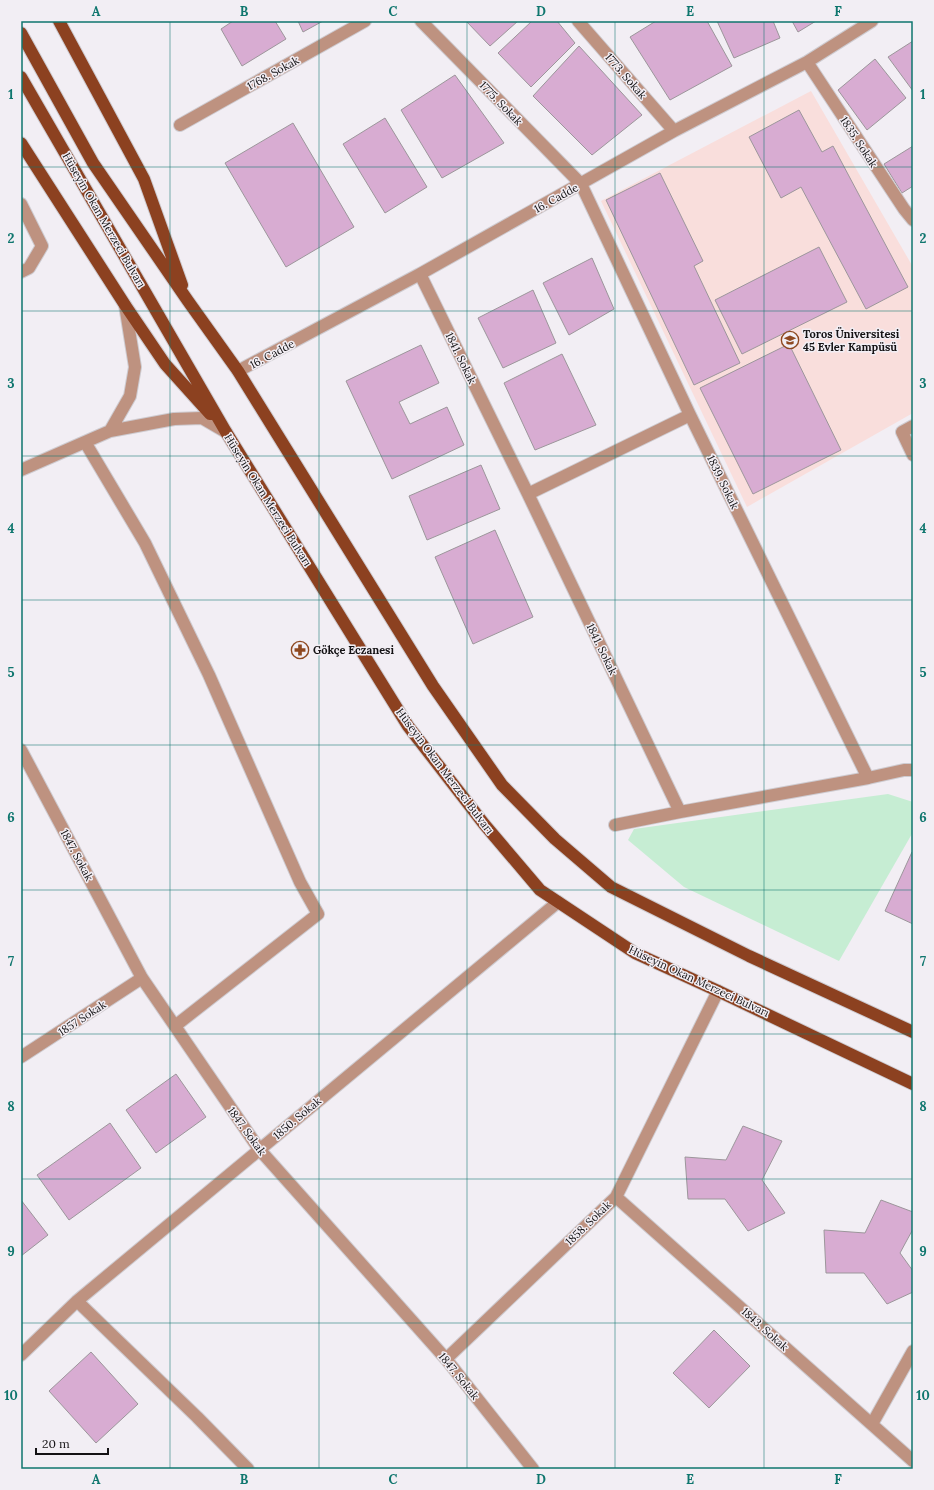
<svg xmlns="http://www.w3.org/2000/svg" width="934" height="1490" font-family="Lora,serif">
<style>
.education{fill:#f9dedc}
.green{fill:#c6edd3}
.building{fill:#d8acd2;stroke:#9c969b}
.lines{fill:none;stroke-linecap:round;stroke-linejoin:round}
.minor-casing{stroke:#cecbd0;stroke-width:14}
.major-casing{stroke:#cecbd0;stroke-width:14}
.minor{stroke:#be9280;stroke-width:12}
.major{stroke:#8c4120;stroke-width:12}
.grid{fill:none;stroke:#0f766e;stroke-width:1;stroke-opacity:0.55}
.labels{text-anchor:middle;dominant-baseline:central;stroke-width:3;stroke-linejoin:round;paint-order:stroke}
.street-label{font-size:11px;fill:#141214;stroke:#f2eef4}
.poi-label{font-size:11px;font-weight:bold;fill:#141214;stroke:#f2eef4;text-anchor:start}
.neatline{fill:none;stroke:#0f766e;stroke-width:1.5}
.grid-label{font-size:13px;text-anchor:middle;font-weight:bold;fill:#0f766e}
</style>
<rect width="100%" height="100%" fill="#f2eef4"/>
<path class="education" d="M 811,91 L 913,267 L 913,413 L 747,507 L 601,201 Z"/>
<path class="green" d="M 888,794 L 913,802 L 913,832 L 839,961 L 684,887 L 628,840 L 634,829 Z"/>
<path class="building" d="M 233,21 L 275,21 L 286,39 L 242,66 L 221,29 Z
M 298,21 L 323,21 L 303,32 Z
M 466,21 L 518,21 L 490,46 Z
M 532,21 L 557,21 L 575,43 L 531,87 L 498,53 Z
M 656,21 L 707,21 L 732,66 L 670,100 L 630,37 Z
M 717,21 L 773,21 L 780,38 L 734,58 Z
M 792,21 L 816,21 L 798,32 Z
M 913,41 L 913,91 L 888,57 Z
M 579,46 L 642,115 L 592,155 L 533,96 Z
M 875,59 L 906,98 L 867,130 L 838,90 Z
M 455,75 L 504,143 L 442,178 L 401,110 Z
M 799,110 L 822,152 L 833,146 L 908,287 L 866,309 L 801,187 L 781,198 L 749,137 Z
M 385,118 L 427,187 L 385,213 L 343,144 Z
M 293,123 L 354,227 L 286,267 L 225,163 Z
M 913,146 L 913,186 L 902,193 L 884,164 Z
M 660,173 L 703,261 L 694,266 L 740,363 L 694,385 L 606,200 Z
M 819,247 L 847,302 L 742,354 L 715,300 Z
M 592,258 L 614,309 L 569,335 L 543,283 Z
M 533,290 L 556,343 L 503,368 L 478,318 Z
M 789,344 L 841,450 L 753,494 L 700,388 Z
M 421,345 L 439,383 L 399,402 L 410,424 L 447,407 L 464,445 L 392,479 L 346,381 Z
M 562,354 L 596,425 L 535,450 L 504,383 Z
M 481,465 L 500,509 L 427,540 L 409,496 Z
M 495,530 L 533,617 L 473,644 L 435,557 Z
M 912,852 L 913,852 L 913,924 L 885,911 Z
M 176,1074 L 206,1117 L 156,1153 L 126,1110 Z
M 110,1123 L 141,1168 L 69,1220 L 37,1175 Z
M 743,1126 L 782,1141 L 762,1180 L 785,1213 L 748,1231 L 725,1199 L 688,1199 L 685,1157 L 726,1160 Z
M 21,1200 L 48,1235 L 21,1256 Z
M 881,1200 L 913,1212 L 913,1229 L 900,1253 L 913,1271 L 913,1292 L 887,1304 L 864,1273 L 826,1273 L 824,1230 L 865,1233 Z
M 714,1330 L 750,1366 L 709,1408 L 673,1373 Z
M 91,1352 L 138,1404 L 96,1443 L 49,1391 Z"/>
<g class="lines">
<defs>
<path id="minor" d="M 421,21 L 581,184 L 690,415 L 868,778
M 578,21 L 674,131
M 807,62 L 904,209 L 913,220
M 180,125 L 365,21
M 21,204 L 42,246 L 29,268 L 21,272
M 420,274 L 528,494 L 680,812
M 238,371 L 420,274 L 674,131 L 807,62 L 872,21
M 913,426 L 902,432 L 913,455
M 110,431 L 130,396 L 135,367 L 125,305
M 85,442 L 145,543 L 209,675 L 300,882 L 318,914 L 175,1026
M 21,470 L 110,431 L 174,419 L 202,418 L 226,432
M 528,494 L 690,415
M 21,750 L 142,978 L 259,1149 L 446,1359 L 533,1469
M 615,825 L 680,812 L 868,778 L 904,770 L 913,770
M 21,1057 L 142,978
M 616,1197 L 913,1461
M 77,1301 L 197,1417 L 248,1469
M 21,1355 L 77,1301 L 558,902
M 446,1359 L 616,1197 L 718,991
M 872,1424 L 913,1351"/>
<path id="major" d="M 59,21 L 144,179 L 182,285
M 21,33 L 93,163 L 188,301 L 238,371 L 433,686 L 502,785 L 555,839 L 611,887 L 749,956 L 913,1032
M 21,77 L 226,432 L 408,726 L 484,824 L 540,890 L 635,953 L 718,991 L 913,1084
M 21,143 L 125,305 L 165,364 L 210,414"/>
</defs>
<use href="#minor" class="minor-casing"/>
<use href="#major" class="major-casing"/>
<use href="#minor" class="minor"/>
<use href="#major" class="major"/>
</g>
<path class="grid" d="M 170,21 L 170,1469M 319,21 L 319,1469M 467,21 L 467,1469M 615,21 L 615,1469M 764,21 L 764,1469M 21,167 L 913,167M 21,311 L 913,311M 21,456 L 913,456M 21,600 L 913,600M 21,745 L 913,745M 21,890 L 913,890M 21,1034 L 913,1034M 21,1179 L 913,1179M 21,1323 L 913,1323"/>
<defs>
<symbol id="university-ring" viewBox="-11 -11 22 22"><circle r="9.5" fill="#f2eef4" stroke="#8e4820" stroke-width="1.5"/><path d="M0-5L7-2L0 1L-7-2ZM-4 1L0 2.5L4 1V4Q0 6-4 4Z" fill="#8e4820"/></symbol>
<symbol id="pharmacy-ring" viewBox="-11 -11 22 22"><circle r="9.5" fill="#f2eef4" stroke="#8e4820" stroke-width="1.5"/><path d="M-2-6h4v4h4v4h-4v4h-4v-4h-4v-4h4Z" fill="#8e4820"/></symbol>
</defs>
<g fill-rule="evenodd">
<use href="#university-ring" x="780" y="330" width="20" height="20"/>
<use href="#pharmacy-ring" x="290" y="640" width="20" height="20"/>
</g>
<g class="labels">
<g class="street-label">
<text transform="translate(273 73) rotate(-29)">1768. Sokak</text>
<text transform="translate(626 76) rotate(49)">1773. Sokak</text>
<text transform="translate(501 103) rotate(46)">1775. Sokak</text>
<text transform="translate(859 142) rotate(57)">1835. Sokak</text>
<text transform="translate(556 198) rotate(-29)">16. Cadde</text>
<text transform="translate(104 220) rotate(60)">Hüseyin Okan Merzeci Bulvarı</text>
<text transform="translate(272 354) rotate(-28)">16. Cadde</text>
<text transform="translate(461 358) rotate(64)">1841. Sokak</text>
<text transform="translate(723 482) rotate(64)">1839. Sokak</text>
<text transform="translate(268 500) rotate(58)">Hüseyin Okan Merzeci Bulvarı</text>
<text transform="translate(602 649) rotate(64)">1841. Sokak</text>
<text transform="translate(445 771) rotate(53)">Hüseyin Okan Merzeci Bulvarı</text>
<text transform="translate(77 855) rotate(62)">1847. Sokak</text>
<text transform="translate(699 981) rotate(25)">Hüseyin Okan Merzeci Bulvarı</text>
<text transform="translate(82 1018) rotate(-33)">1857 Sokak</text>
<text transform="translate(297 1118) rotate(-40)">1850. Sokak</text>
<text transform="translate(247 1131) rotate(54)">1847. Sokak</text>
<text transform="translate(588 1223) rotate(-44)">1858. Sokak</text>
<text transform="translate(765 1329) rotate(42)">1843. Sokak</text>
<text transform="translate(459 1376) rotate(51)">1847. Sokak</text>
</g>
<g class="poi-label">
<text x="803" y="334">Toros Üniversitesi<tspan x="803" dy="13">45 Evler Kampüsü</tspan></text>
<text x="313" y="650">Gökçe Eczanesi</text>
</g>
</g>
<rect width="934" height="1490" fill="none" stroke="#f2eef4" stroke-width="44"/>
<path d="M36 1448v6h72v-6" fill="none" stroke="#141214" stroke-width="2"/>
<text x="42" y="1448" font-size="12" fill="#141214" stroke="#f2eef4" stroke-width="3" paint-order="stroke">20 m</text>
<rect x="22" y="22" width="890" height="1446" class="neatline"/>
<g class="grid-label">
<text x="96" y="16">A</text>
<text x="244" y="16">B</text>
<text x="393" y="16">C</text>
<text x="541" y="16">D</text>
<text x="690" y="16">E</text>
<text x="838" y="16">F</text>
<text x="11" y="99">1</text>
<text x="923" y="99">1</text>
<text x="11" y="243">2</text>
<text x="923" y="243">2</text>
<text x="11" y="388">3</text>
<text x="923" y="388">3</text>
<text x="11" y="533">4</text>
<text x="923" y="533">4</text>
<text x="11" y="677">5</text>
<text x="923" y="677">5</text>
<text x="11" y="822">6</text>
<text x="923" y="822">6</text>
<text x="11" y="966">7</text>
<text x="923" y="966">7</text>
<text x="11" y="1111">8</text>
<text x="923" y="1111">8</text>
<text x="11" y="1256">9</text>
<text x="923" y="1256">9</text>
<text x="11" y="1400">10</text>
<text x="923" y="1400">10</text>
<text x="96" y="1484">A</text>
<text x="244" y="1484">B</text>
<text x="393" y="1484">C</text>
<text x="541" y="1484">D</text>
<text x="690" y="1484">E</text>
<text x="838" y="1484">F</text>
</g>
</svg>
